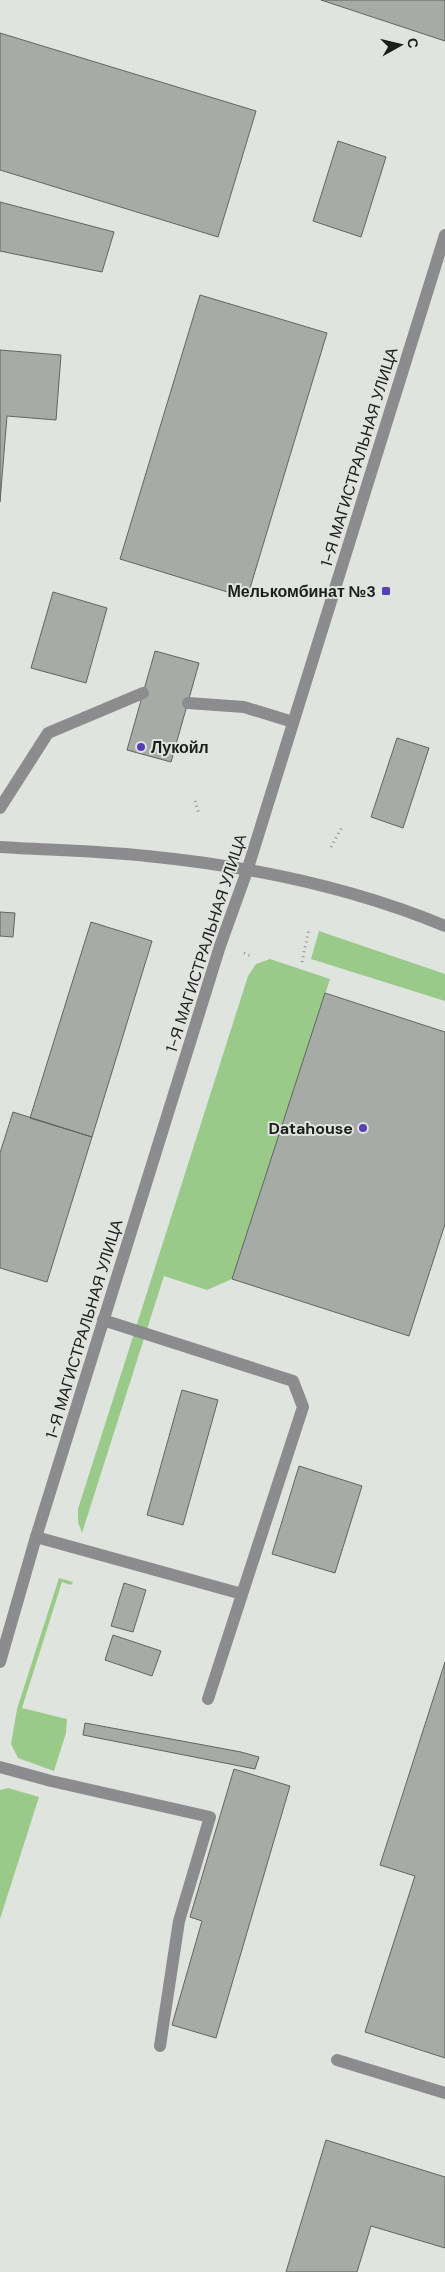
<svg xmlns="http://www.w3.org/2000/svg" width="445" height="2272" font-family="'DM Sans',sans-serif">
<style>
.green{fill:#9aca8a}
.building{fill:#a7aba6;stroke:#616560}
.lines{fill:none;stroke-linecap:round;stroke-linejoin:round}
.path{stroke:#919490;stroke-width:3;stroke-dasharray:1 4;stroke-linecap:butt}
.service{stroke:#8c8c8f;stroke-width:12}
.tertiary{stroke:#8c8c8f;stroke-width:12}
.poi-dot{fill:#593fb7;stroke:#e0e4de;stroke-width:2}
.labels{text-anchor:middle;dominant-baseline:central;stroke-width:4;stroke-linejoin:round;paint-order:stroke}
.street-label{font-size:16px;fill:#1c1e1c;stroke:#e0e4de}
.poi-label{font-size:16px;font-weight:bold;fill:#1c1e1c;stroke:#e0e4de;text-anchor:end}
</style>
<rect width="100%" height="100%" fill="#e0e4de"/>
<path class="green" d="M 319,931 L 445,974 L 445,1001 L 311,959 Z
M 270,959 L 330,979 L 232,1279 L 207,1290 L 164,1276 L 82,1533 L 78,1522 L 78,1509 L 248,976 L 256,964 Z
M 59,1578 L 73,1582 L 71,1585 L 62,1582 L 22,1708 L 67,1719 L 66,1733 L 54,1771 L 18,1758 L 11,1744 L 17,1709 Z
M 8,1788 L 39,1797 L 0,1919 L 0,1790 Z"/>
<path class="building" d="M 321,0 L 445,0 L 445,41 Z
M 0,33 L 256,111 L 218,237 L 0,170 Z
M 338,141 L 386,157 L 361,237 L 313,221 Z
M 0,202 L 114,232 L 102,272 L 0,251 Z
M 200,295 L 327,333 L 247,598 L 120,559 Z
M 0,350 L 61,355 L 56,420 L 7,416 L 0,502 Z
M 53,592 L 107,608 L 86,683 L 31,668 Z
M 155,651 L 199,663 L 171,762 L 127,750 Z
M 397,738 L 429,748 L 403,828 L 371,817 Z
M 0,912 L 15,913 L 13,937 L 0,936 Z
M 91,922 L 152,941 L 92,1137 L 30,1118 Z
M 325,993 L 445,1032 L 445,1224 L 409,1336 L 232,1279 Z
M 13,1112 L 92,1137 L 47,1282 L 0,1268 L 0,1153 Z
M 182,1390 L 218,1400 L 183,1525 L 147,1515 Z
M 299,1466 L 362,1486 L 335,1573 L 272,1554 Z
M 124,1583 L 146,1590 L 133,1632 L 111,1626 Z
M 113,1635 L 161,1651 L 152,1676 L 105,1660 Z
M 445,1662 L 445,2058 L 365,2032 L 415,1876 L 380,1865 Z
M 85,1723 L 241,1752 L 259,1757 L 255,1769 L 83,1735 Z
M 234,1769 L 290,1786 L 216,2038 L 172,2025 L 202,1921 L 190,1917 Z
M 326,2140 L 445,2177 L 445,2248 L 371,2226 L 357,2272 L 286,2272 Z"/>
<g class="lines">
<path class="path" d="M 195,801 L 199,814
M 331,847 L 342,827
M 244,953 L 253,957
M 302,962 L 309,929"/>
<path class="service" d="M 188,703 L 244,707 L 293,722
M 0,808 L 48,733 L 143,693
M 103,1320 L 293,1381 L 303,1407 L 208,1699
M 36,1537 L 242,1594
M 0,1767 L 51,1781 L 210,1817 L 179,1921 L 160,2046
M 337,2060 L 445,2093"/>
<path class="tertiary" d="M 0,847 C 49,850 99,851 147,856 C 248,866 351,887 445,926
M 0,1662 L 36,1537 L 220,946 L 247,871 L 445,235"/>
</g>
<g class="poi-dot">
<rect x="381" y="586" width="10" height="10" rx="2.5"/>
<circle cx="141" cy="747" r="5"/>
<circle cx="363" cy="1128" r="5"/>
</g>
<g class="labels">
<g class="street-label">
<text transform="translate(359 457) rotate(-73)">1-Я МАГИСТРАЛЬНАЯ УЛИЦА</text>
<text transform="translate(206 943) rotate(-72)">1-Я МАГИСТРАЛЬНАЯ УЛИЦА</text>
<text transform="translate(84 1329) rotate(-73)">1-Я МАГИСТРАЛЬНАЯ УЛИЦА</text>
</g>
<g class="poi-label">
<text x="376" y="591">Мелькомбинат №3</text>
<text x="151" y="747" text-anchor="start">Лукойл</text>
<text x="353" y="1128">Datahouse</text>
</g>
</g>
<g transform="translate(400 45) rotate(82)" stroke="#e0e4de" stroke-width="4" paint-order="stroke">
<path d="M0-4L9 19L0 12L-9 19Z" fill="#1c1e1c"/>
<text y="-8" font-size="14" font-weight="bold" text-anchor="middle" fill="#1c1e1c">С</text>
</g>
</svg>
